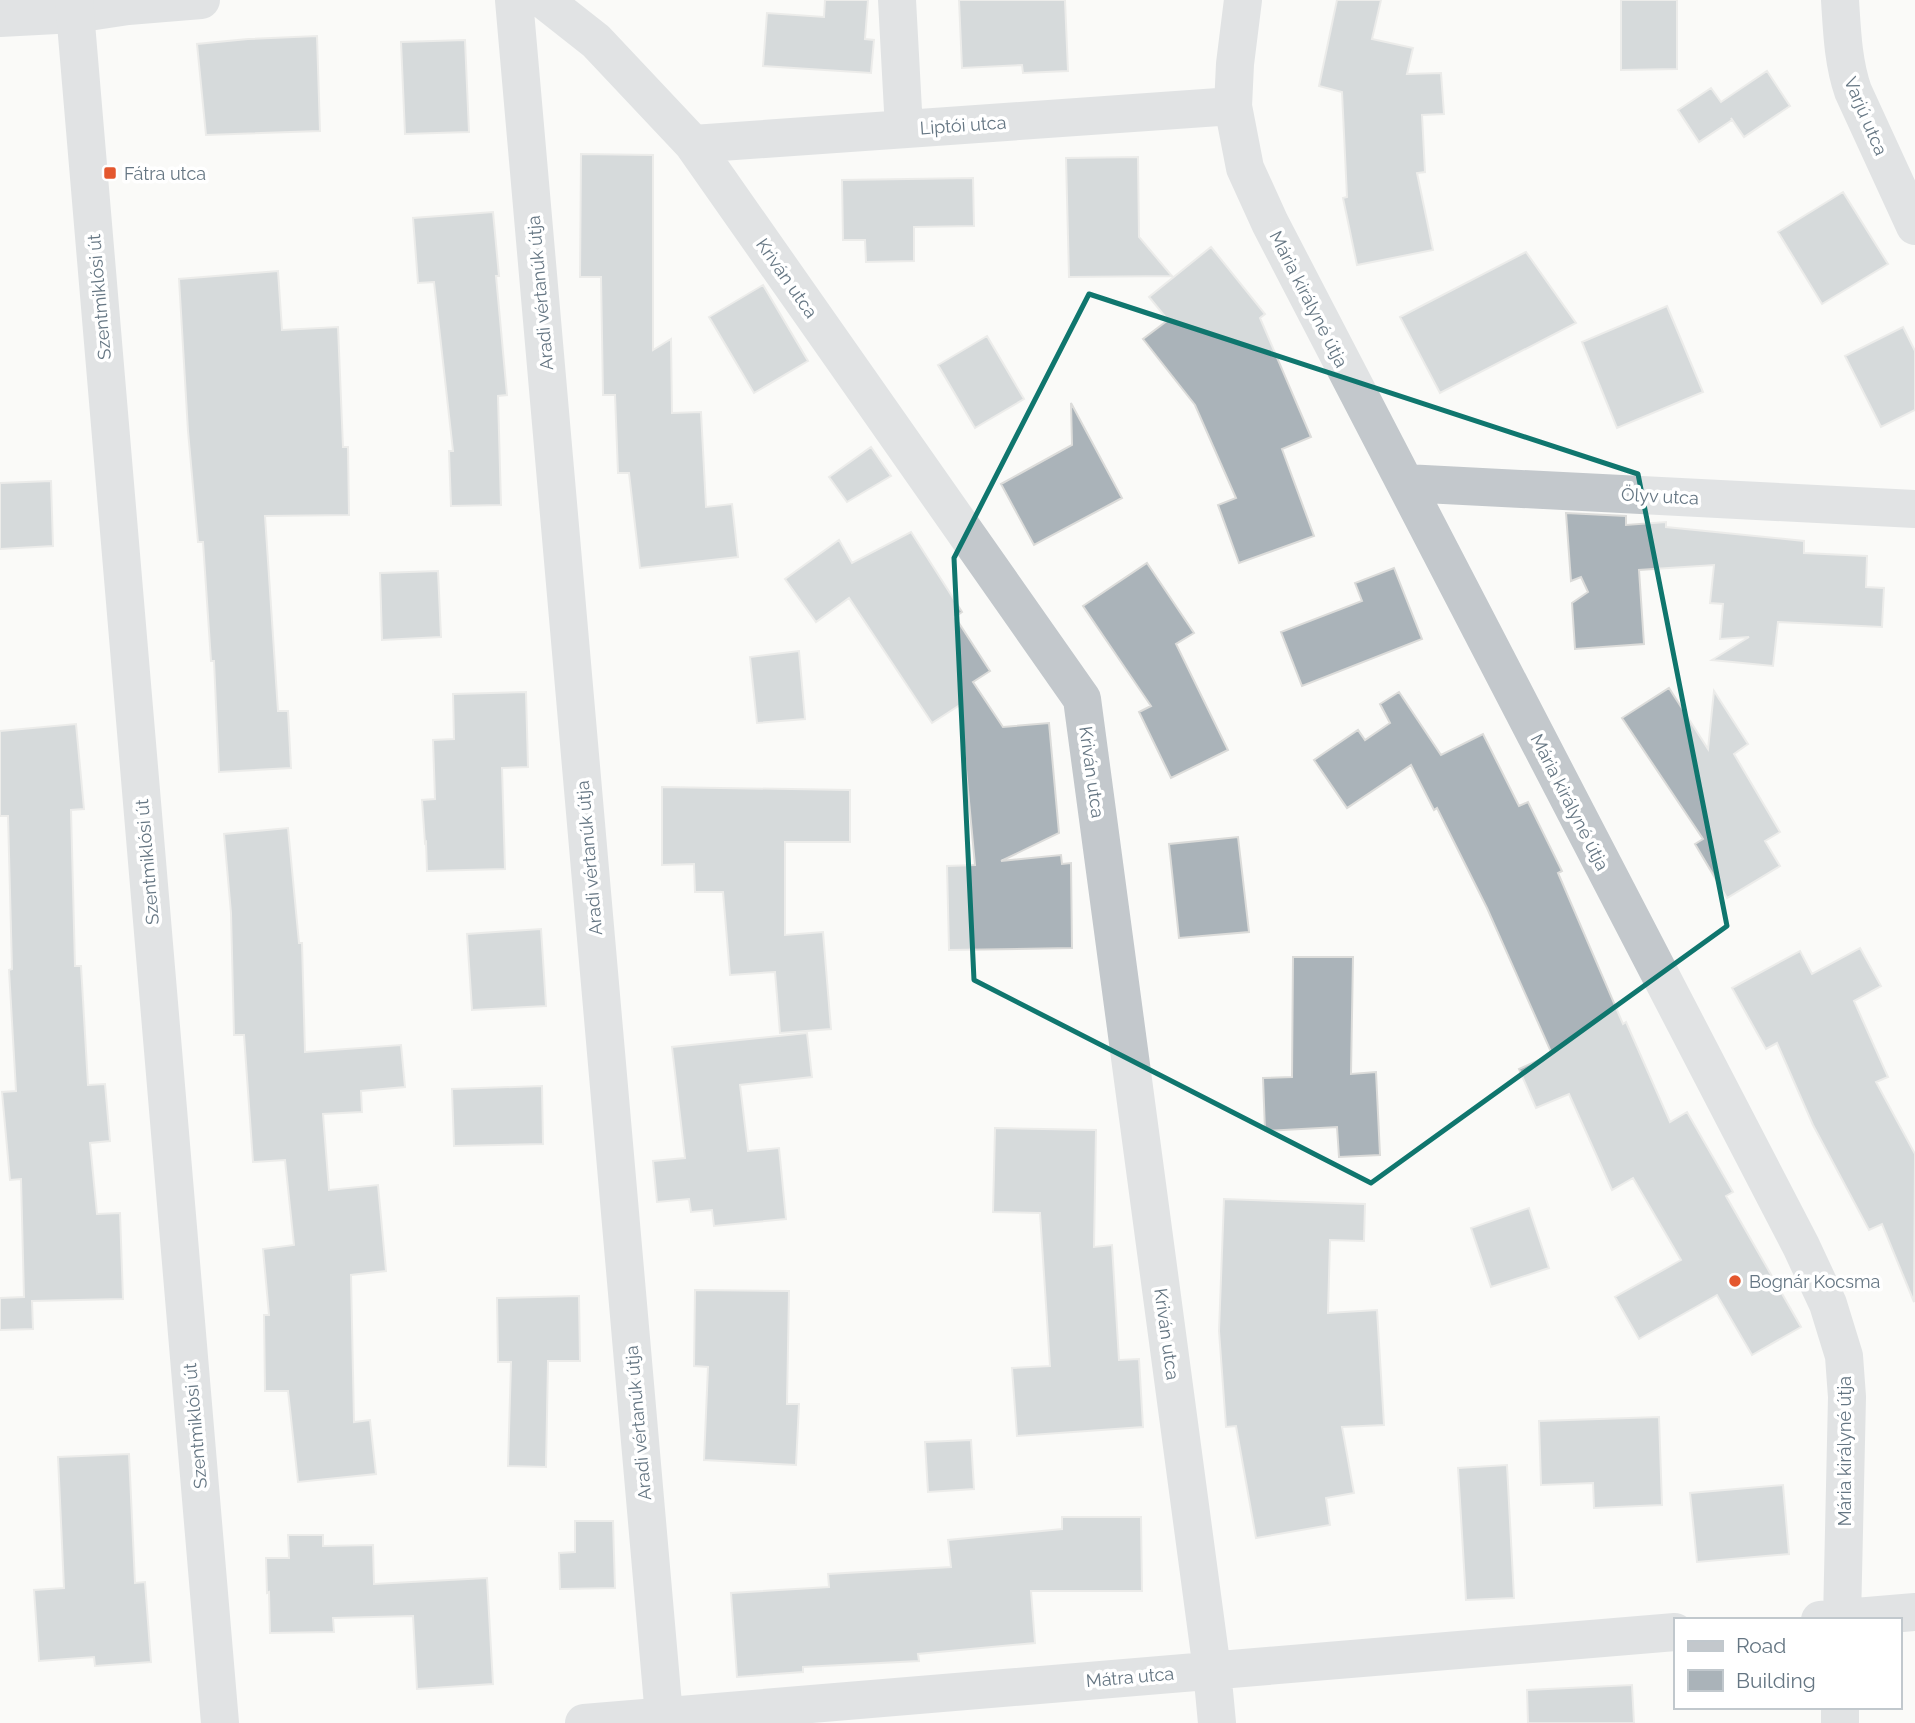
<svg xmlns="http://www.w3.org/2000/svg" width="1915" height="1723" font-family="Raleway,sans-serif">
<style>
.building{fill:#aab3b9;stroke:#dcdcda;stroke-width:2}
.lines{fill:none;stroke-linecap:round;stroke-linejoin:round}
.minor{stroke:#c3c8cc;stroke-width:38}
.tertiary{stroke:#c3c8cc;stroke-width:38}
.marked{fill:none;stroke:#0f766e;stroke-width:5;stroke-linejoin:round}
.poi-dot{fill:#e4572e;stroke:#fff;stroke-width:2.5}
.labels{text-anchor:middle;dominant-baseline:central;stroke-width:7;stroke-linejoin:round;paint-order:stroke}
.street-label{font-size:18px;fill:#657683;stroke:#fff}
.poi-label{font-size:18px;fill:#657683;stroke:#fff;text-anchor:start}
</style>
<rect width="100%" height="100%" fill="#fafaf8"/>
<path class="building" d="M 825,0 L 868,0 L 865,39 L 874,40 L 871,73 L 763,66 L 767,13 L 824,17 Z
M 959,0 L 1065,0 L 1068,71 L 1023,73 L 1022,65 L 962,68 Z
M 1337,0 L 1381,0 L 1372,39 L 1413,48 L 1407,74 L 1441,73 L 1444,114 L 1422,115 L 1425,172 L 1417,173 L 1433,250 L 1357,265 L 1343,198 L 1347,197 L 1342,92 L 1319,86 Z
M 1621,0 L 1677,0 L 1677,69 L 1621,70 Z
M 317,36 L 320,131 L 206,135 L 197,44 L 248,39 Z
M 465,40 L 469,132 L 405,134 L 401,42 Z
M 1767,71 L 1790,106 L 1744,137 L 1731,118 L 1732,120 L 1699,142 L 1678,110 L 1711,88 L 1721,102 Z
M 581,154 L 653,155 L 653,350 L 671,339 L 672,413 L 701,412 L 706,507 L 732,504 L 738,557 L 640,568 L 629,473 L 618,473 L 615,395 L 603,395 L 601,277 L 580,277 Z
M 1138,157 L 1139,237 L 1172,276 L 1069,277 L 1066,158 Z
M 973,178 L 974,226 L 914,227 L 914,261 L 866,262 L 865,240 L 843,240 L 842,180 Z
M 1843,192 L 1888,264 L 1822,304 L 1778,232 Z
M 493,212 L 499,276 L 496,276 L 507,395 L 498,396 L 501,505 L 451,506 L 449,451 L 453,451 L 434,282 L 418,283 L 413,218 Z
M 1211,247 L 1265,314 L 1260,318 L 1311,437 L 1282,449 L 1314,536 L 1239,563 L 1218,505 L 1236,498 L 1195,405 L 1143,339 L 1168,320 L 1149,297 Z
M 1526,252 L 1576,323 L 1440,393 L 1400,317 Z
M 278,271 L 282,330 L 338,327 L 343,447 L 348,447 L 349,515 L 265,516 L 278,711 L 288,711 L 291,768 L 219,772 L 214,661 L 211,661 L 203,542 L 198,542 L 188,431 L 179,279 Z
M 763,285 L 808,361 L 754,393 L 709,317 Z
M 1667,306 L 1703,392 L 1617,428 L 1582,342 Z
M 1903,327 L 1915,351 L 1915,410 L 1881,427 L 1845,356 Z
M 987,336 L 1024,399 L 975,428 L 938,365 Z
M 1071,403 L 1122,498 L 1034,545 L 1001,484 L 1072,445 Z
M 871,447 L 891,476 L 847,502 L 829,477 Z
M 51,481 L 53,546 L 0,549 L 0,483 Z
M 1566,513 L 1626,516 L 1626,525 L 1666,522 L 1666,527 L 1804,541 L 1804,553 L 1867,556 L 1866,587 L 1884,588 L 1882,627 L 1778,622 L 1773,666 L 1712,660 L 1749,637 L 1720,639 L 1723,604 L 1710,603 L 1714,565 L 1639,570 L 1644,644 L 1575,649 L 1572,603 L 1588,592 L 1581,577 L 1571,581 Z
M 911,532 L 962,612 L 955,617 L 990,671 L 973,682 L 1003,727 L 1049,723 L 1059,833 L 1001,861 L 1061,855 L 1062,864 L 1071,863 L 1072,948 L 949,950 L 947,866 L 975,865 L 960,705 L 932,723 L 849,598 L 816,622 L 785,579 L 839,540 L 852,563 Z
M 1147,563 L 1194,633 L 1176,644 L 1228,750 L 1171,778 L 1139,712 L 1151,706 L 1083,606 Z
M 1394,568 L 1422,639 L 1302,686 L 1281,632 L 1362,601 L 1355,583 Z
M 438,571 L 441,637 L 382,640 L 380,573 Z
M 799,651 L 805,719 L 757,723 L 750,657 Z
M 1669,688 L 1708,749 L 1714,691 L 1748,744 L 1734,754 L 1780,832 L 1765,841 L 1780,866 L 1727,898 L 1695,844 L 1703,839 L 1622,718 Z
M 526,692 L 528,767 L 502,768 L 505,869 L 427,871 L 426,842 L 425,843 L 422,800 L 435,799 L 433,740 L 454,739 L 453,694 Z
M 1399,692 L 1441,755 L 1483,734 L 1519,806 L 1528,802 L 1562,871 L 1558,873 L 1623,1024 L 1626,1022 L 1670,1122 L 1687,1112 L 1733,1192 L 1726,1196 L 1801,1327 L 1752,1355 L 1717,1295 L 1639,1339 L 1615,1297 L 1681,1260 L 1633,1178 L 1612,1190 L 1569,1094 L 1536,1108 L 1519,1069 L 1552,1054 L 1487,908 L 1437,808 L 1434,810 L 1411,765 L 1347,808 L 1314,760 L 1358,730 L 1365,740 L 1390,723 L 1380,704 Z
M 76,724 L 84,809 L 71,810 L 75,966 L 81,966 L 88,1085 L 105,1084 L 110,1141 L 90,1143 L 97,1214 L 120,1213 L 123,1299 L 32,1301 L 33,1329 L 0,1330 L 0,1298 L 24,1297 L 21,1179 L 10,1180 L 2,1092 L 16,1091 L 9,970 L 12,969 L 8,816 L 0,816 L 0,731 Z
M 662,787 L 850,790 L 850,842 L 785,842 L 785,935 L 823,932 L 831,1029 L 780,1033 L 775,972 L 730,975 L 723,892 L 695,892 L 694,864 L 662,865 Z
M 288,828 L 299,943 L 302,943 L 305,1052 L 401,1045 L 405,1087 L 361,1091 L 362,1112 L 323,1114 L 329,1190 L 378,1185 L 386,1271 L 351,1275 L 354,1422 L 370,1420 L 376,1474 L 298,1482 L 288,1391 L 265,1391 L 264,1315 L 269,1315 L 263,1249 L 294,1245 L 285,1160 L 253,1162 L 244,1035 L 234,1035 L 231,913 L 224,834 Z
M 1238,837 L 1249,932 L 1179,938 L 1169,844 Z
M 541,929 L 546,1006 L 472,1010 L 467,934 Z
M 1860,948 L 1881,986 L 1854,1001 L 1888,1077 L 1876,1082 L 1915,1154 L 1914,1302 L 1882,1224 L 1869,1230 L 1813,1125 L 1777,1043 L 1766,1049 L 1732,988 L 1800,951 L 1812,974 Z
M 1293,957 L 1353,957 L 1351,1074 L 1376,1072 L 1380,1155 L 1339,1157 L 1337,1127 L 1265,1131 L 1263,1078 L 1292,1077 Z
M 807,1033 L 812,1077 L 740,1085 L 748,1151 L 779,1148 L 786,1219 L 714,1226 L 712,1210 L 691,1212 L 689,1199 L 657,1202 L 653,1161 L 685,1158 L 672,1047 Z
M 542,1086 L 543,1144 L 454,1146 L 452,1089 Z
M 995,1128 L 1096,1130 L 1094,1247 L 1112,1245 L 1119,1360 L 1139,1359 L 1143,1427 L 1017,1436 L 1012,1368 L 1050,1366 L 1040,1213 L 993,1212 Z
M 1224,1199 L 1365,1204 L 1364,1241 L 1330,1240 L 1328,1313 L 1377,1310 L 1384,1425 L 1342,1427 L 1354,1493 L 1326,1498 L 1330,1525 L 1256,1538 L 1236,1426 L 1226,1427 L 1219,1331 Z
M 1529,1208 L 1549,1268 L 1491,1287 L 1471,1228 Z
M 695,1290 L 789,1291 L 787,1404 L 799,1404 L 796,1465 L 704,1460 L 708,1367 L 694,1366 Z
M 579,1296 L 580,1361 L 548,1361 L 546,1467 L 508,1466 L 511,1362 L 498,1362 L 497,1298 Z
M 1659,1417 L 1662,1505 L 1594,1508 L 1593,1483 L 1541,1485 L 1539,1421 Z
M 971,1440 L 974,1489 L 928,1492 L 925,1442 Z
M 129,1454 L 135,1583 L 145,1582 L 151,1662 L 95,1666 L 94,1657 L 39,1661 L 34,1590 L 64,1588 L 58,1457 Z
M 1507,1465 L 1514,1598 L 1466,1600 L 1458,1468 Z
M 1783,1485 L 1789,1554 L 1697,1562 L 1690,1493 Z
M 1062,1517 L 1141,1517 L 1142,1591 L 1031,1591 L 1035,1643 L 918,1654 L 919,1661 L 803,1667 L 803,1672 L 737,1677 L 731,1593 L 829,1587 L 828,1574 L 951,1567 L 948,1540 L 1062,1529 Z
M 575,1521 L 613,1521 L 615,1588 L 560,1589 L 559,1553 L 575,1552 Z
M 288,1535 L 323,1535 L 323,1546 L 373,1545 L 374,1584 L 487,1578 L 493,1684 L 417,1689 L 413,1616 L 333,1618 L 334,1632 L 270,1633 L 269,1592 L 267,1593 L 266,1558 L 289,1558 Z
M 1632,1685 L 1634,1723 L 1528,1723 L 1527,1690 Z"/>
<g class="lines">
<path class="minor" d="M 514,0 L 664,1716
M 544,0 L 596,41 L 693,144 L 1082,699 L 1212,1670 L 1217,1723
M 897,0 L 904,129
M 1243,0 L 1235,64 L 1233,106 L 1245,168 L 1270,223 L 1801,1246 L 1828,1304 L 1844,1356 L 1847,1397 L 1842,1620
M 1840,0 C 1842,31 1843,62 1853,91 L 1915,226
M 0,18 L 75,14 L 128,6 L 201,0
M 693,144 L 1233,106
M 1405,483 L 1915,509
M 1820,1620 L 1915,1612
M 584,1723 L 1675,1632
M 1840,1723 L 1840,1707"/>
<path class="tertiary" d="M 74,0 L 220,1723"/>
</g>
<path d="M0 0H1915V1723H0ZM 1089,294 L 1638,474 L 1727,926 L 1371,1183 L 974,980 L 954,558 Z" fill="#fafaf8" fill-opacity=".55" fill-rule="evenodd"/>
<path class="marked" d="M 1089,294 L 1638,474 L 1727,926 L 1371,1183 L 974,980 L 954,558 Z"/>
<g class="poi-dot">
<rect x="103" y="166" width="14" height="14" rx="3.5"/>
<circle cx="1735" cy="1281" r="7"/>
</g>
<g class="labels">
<g class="street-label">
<text transform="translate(1866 116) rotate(67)">Varjú utca</text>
<text transform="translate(963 125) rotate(-4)">Liptói utca</text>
<text transform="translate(787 278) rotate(55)">Kriván utca</text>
<text transform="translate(540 293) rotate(-95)">Aradi vértanúk útja</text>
<text transform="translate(99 297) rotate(-95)">Szentmiklósi út</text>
<text transform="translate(1309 299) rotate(63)">Mária királyné útja</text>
<text transform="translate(1660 496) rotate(3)">Ölyv utca</text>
<text transform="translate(1092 772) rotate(82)">Kriván utca</text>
<text transform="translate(1570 802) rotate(63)">Mária királyné útja</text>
<text transform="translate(589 858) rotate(-95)">Aradi vértanúk útja</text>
<text transform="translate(147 862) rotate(-95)">Szentmiklósi út</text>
<text transform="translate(1167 1334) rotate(82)">Kriván utca</text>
<text transform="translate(638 1423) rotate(-95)">Aradi vértanúk útja</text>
<text transform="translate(195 1426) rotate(-95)">Szentmiklósi út</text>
<text transform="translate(1844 1451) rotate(-90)">Mária királyné útja</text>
<text transform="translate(1130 1677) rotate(-5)">Mátra utca</text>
</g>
<g class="poi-label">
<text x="124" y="173">Fátra utca</text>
<text x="1749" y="1281">Bognár Kocsma</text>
</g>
</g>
<rect x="1674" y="1618" width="228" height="91" fill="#ffffff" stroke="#c1c8cd" stroke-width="2"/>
<rect x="1688" y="1641" width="35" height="10" fill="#c3c8cc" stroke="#c1c8cd" stroke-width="2"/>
<text x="1736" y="1653" font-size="21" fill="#657683">Road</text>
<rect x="1688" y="1670" width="35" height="21" fill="#aab3b9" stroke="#c1c8cd" stroke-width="2"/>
<text x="1736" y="1688" font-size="21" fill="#657683">Building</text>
</svg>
